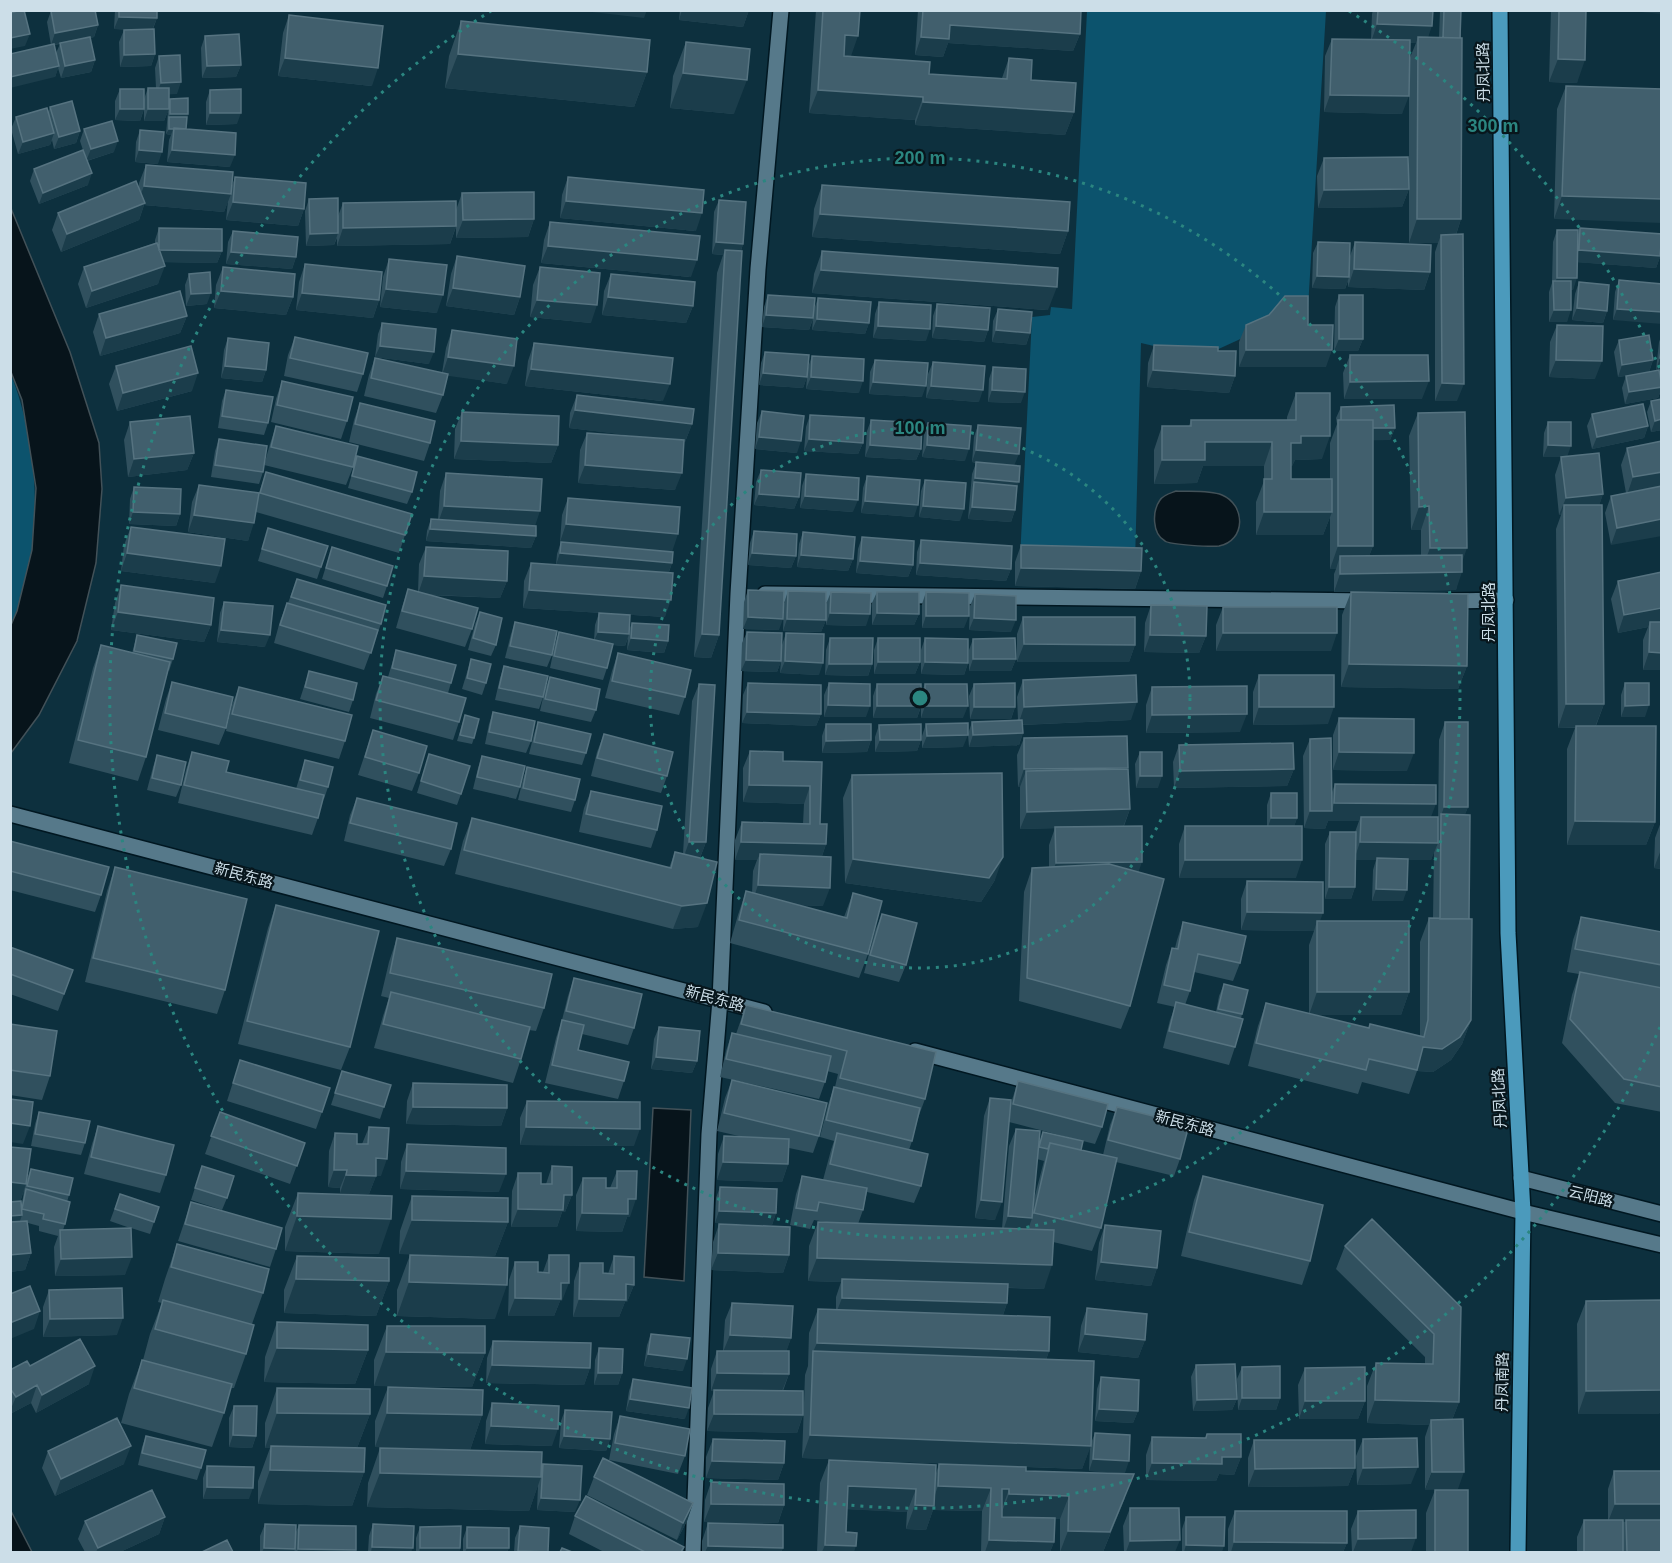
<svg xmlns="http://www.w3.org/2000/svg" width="1672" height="1563" font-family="Helvetica,'Noto Sans SC',sans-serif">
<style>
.green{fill:#0c536d}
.water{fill:#07141b;stroke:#425158;stroke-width:1.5}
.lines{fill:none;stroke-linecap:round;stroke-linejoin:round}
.minor-casing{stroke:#001721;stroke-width:18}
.major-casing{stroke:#001721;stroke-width:18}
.minor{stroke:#56798a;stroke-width:15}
.major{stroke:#4b9abc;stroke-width:15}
.wall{fill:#30505e;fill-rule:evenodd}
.shaded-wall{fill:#1b3d4b}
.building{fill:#415f6d;stroke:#567380;stroke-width:1.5}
.ring{fill:none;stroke:#2b8680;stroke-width:3;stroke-dasharray:3 6}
.labels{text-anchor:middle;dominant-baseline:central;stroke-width:4.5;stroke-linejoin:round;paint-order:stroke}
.street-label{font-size:15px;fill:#ccdee8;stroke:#08161c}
.centre{fill:#2b8680;stroke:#08161c;stroke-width:3}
.ring-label{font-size:18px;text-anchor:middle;font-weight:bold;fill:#2b8680;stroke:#08161c;stroke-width:4.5;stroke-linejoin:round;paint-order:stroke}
</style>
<rect width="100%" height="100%" fill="#0d303e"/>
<path class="green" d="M 1087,11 L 1326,11 L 1308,308 L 1212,352 L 1180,352 L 1141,343 L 1135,562 L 1020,559 L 1032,317 L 1050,315 L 1051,307 L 1072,309 Z
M 10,372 C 40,446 46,552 11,625 Z"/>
<path class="water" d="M 10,206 L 70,352 L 99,443 L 102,489 L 96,563 L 77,641 L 39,715 L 11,753 L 11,625 L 17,611 L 32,550 L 36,488 L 22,400 L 11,372 Z
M 1176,491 C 1189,492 1209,490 1222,495 C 1246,505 1246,541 1219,546 C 1212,547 1170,545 1165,541 C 1152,534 1152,511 1160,500 C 1163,495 1171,493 1176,491 Z
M 653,1108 L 691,1110 L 684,1281 L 644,1277 Z
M 11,1511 L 32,1552 L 11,1552 Z"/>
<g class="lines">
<defs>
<path id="minor" d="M 765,594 L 1368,601
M 1449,601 L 1506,600
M 10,814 L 764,1012
M 915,1051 L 1523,1212 L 1662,1245
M 1521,1178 L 1662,1214
M 693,1552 L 709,1134 L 720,1000 L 738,594 L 758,269 L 781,10"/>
<path id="major" d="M 1500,10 L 1508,933 L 1523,1212 L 1518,1552"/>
</defs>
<use href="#minor" class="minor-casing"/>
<use href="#major" class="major-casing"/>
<use href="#minor" class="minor"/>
<use href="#major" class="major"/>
</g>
<path class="wall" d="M 115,10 L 157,10 L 157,18 L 153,29 L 155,54 L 151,66 L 120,67 L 119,42 L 124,30 L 137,30 L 114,29 Z
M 680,10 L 749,10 L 743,27 L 679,20 Z
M 816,10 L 860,10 L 850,57 L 929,74 L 1002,78 L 1009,58 L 1031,80 L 1074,112 L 1065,135 L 915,125 L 915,120 L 809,113 Z
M 918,10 L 1081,11 L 1080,34 L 1073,51 L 948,43 L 943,57 L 915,55 Z
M 1373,10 L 1433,10 L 1428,37 L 1439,37 L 1440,10 L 1461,10 L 1461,219 L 1456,235 L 1457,401 L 1435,401 L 1435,252 L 1438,243 L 1409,243 L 1409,68 L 1402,114 L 1324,112 L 1325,56 L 1332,39 L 1371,40 L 1372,14 ZM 1410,43 L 1416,43 L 1409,60 Z
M 1551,10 L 1586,10 L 1577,83 L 1549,82 Z
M 51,11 L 98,25 L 94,37 L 90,38 L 95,60 L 91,72 L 61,78 L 58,68 L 55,77 L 51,45 L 47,22 ZM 60,44 L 56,53 L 54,45 Z
M 289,15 L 372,86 L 278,76 L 283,33 Z
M 461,21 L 647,72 L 634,107 L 445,88 L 449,56 Z
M 205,36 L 241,65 L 236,77 L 202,78 L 201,48 Z
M 686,42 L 734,114 L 670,108 L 673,76 Z
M 159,56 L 177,94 L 169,94 L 169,102 L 170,99 L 188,114 L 186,119 L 186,129 L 230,167 L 167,162 L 169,140 L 171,135 L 166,134 L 168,111 L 164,121 L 144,121 L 144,109 L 140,121 L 115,120 L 115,101 L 120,89 L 144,99 L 148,88 L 156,88 L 155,68 Z
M 1566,86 L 1662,89 L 1554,219 L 1557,109 Z
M 210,90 L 237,124 L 206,125 L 206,102 Z
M 50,107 L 80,131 L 76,143 L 54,149 L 52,140 L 50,145 L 18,154 L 11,129 L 16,117 L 48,112 Z
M 84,129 L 114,152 L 87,161 L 88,185 L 39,204 L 30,181 L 34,169 L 84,153 L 80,141 Z
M 140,130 L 158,164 L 135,162 L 136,142 Z
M 1324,158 L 1409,189 L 1402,207 L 1318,208 L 1317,176 Z
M 146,165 L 231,188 L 235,177 L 304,209 L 298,226 L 226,220 L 228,201 L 224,212 L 144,205 L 139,220 L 61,252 L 52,230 L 58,213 L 139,187 L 139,183 Z
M 568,177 L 696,231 L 560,218 L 562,195 Z
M 822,185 L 1068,231 L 1060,254 L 812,237 L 814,209 Z
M 462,193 L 534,219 L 528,237 L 456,238 L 456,227 L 450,244 L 337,246 L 337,238 L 334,245 L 306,246 L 305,211 L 309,199 L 338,216 L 343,203 L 456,210 Z
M 719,200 L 743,244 L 741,251 L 719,635 L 711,658 L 694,657 L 717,273 L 723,255 L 712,254 L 714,212 Z
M 550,222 L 691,277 L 541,263 L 544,240 Z
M 159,228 L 222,251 L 217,263 L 163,262 L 158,284 L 86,308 L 78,284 L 84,267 L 155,243 L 155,240 Z
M 1580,228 L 1662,234 L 1662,257 L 1660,257 L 1656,268 L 1577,262 L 1573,290 L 1571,290 L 1567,322 L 1549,322 L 1549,292 L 1552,283 L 1553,242 L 1557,230 L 1578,234 Z
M 233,231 L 296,257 L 292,269 L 226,264 L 228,242 Z
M 1318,242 L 1350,256 L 1355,242 L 1430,272 L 1424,290 L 1348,287 L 1348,281 L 1345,289 L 1312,288 L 1313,253 Z
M 822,251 L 1048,310 L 812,293 L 814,274 Z
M 457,256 L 520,297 L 514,315 L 446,306 L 451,274 Z
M 389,259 L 437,313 L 380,307 L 383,277 Z
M 305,264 L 379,300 L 373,318 L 296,310 L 299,282 Z
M 223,267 L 293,297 L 286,315 L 214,308 L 216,285 Z
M 540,267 L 591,323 L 530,317 L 533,285 Z
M 189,274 L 207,304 L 186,306 L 185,285 Z
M 611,274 L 693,306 L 686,323 L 602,315 L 604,291 Z
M 1619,280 L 1662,284 L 1613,320 L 1615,292 Z
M 1579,282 L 1607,311 L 1603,323 L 1572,320 L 1575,294 Z
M 768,295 L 814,309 L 818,298 L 869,323 L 865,334 L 812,330 L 813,319 L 809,330 L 762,327 L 764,307 Z
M 1339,295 L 1363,339 L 1358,351 L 1334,351 L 1335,307 Z
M 879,302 L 926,341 L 873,338 L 875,314 Z
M 937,304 L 988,330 L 984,342 L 932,338 L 933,316 Z
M 998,309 L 1030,333 L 1026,345 L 992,342 L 993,321 Z
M 99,314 L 187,316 L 180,333 L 100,356 L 93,332 Z
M 382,323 L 429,364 L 375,357 L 378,334 Z
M 1246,325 L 1308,325 L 1326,367 L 1239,367 L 1239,342 Z
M 1557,325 L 1595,379 L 1549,377 L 1550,342 Z
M 452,330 L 507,384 L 448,375 L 443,395 L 436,413 L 364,396 L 369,375 L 375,358 L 442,373 L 446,348 Z
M 1662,334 L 1662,371 L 1659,371 L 1662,388 L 1658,398 L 1625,404 L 1622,388 L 1626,376 L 1640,374 L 1618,377 L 1614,352 L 1619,340 L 1653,360 L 1649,372 L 1657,370 L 1656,370 L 1659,342 Z
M 295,337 L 363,374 L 357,392 L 284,376 L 288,355 Z
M 228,338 L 266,370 L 262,382 L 221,378 L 224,350 Z
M 534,343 L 663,401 L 525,386 L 528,361 Z
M 1154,345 L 1218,351 L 1235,376 L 1229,393 L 1147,387 L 1148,363 Z
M 765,352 L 808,367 L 812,356 L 859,393 L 806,389 L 807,377 L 803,388 L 759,385 L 761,363 Z
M 1350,355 L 1422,399 L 1344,399 L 1343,373 Z
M 875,360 L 922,397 L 869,394 L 870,372 Z
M 933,362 L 979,402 L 926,398 L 928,374 Z
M 116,366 L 192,391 L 117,411 L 109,384 Z
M 993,367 L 1021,403 L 988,402 L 989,379 Z
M 282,381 L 347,421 L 341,439 L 271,422 L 276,399 Z
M 226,390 L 268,423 L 264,435 L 218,428 L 222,401 Z
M 1296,393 L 1322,459 L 1295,460 L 1292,466 L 1291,466 L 1291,479 L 1330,479 L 1330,443 L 1337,424 L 1336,418 L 1341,407 L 1395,428 L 1390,440 L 1373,440 L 1373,546 L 1369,556 L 1421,555 L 1421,530 L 1411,530 L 1409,436 L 1418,413 L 1462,562 L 1456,590 L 1334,592 L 1334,574 L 1336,569 L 1330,569 L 1330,517 L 1323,535 L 1256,535 L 1256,502 L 1264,481 L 1264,466 L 1203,466 L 1197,483 L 1154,484 L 1154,450 L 1162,426 L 1189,426 L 1191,420 L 1287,420 L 1287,417 Z
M 577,395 L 692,424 L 685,442 L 684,441 L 675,490 L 578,483 L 580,450 L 587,433 L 656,438 L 569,428 L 570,413 Z
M 1662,399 L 1662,430 L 1651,432 L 1647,412 L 1651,401 Z
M 360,403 L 430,443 L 424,461 L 349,442 L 354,420 Z
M 762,411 L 797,453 L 755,449 L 757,423 Z
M 462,412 L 558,445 L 551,463 L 454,459 L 455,429 Z
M 1592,414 L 1648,426 L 1644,438 L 1592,449 L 1587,426 Z
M 810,415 L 863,443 L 858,454 L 804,451 L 806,427 Z
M 871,420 L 921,449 L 916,460 L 865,457 L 867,431 Z
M 130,422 L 194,453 L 187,470 L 128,477 L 124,440 Z
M 1548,422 L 1567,457 L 1603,494 L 1599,505 L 1604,704 L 1596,726 L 1655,822 L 1646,845 L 1567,845 L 1567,749 L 1575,728 L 1558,728 L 1556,529 L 1561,515 L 1559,515 L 1555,475 L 1561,457 L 1543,457 L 1544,433 Z
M 928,423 L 965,461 L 922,457 L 924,435 Z
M 978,425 L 1014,465 L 1017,488 L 1015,510 L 1011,522 L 968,519 L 972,474 L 976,463 L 972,462 L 974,437 Z
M 276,426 L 353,467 L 346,485 L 264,465 L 270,444 Z
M 219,439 L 263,472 L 259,484 L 211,477 L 215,451 Z
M 1662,441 L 1611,545 L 1605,513 L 1611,496 L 1626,493 L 1621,465 L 1627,448 Z
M 357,456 L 412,492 L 407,504 L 348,488 Z
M 761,470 L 799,497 L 794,509 L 754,505 L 756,482 Z
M 266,472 L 405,535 L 399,553 L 256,512 L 248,541 L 188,532 L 192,502 L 199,485 L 259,493 Z
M 446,473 L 536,536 L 531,548 L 426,541 L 427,531 L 431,519 L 438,520 L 440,491 Z
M 806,474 L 853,512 L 800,508 L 802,486 Z
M 867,476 L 914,517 L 861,513 L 863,488 Z
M 925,480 L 960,521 L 919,517 L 921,491 Z
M 134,487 L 180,514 L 176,526 L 129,524 L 130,499 Z
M 568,498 L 672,552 L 560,542 L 562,515 Z
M 131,527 L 215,583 L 121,571 L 124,545 Z
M 268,528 L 321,567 L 317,579 L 258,561 Z
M 754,531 L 796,556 L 791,568 L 748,565 L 750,543 Z
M 803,532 L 853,559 L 848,571 L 797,567 L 799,544 Z
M 862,537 L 913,565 L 908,577 L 856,573 L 858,549 Z
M 921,540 L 1011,569 L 1006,581 L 916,575 L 917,552 Z
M 561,542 L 672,563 L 669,572 L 665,617 L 523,608 L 524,581 L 531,563 L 556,565 L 557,554 Z
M 1021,545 L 1141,571 L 1135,589 L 1015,586 L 1015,562 Z
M 332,547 L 387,586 L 383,598 L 322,579 Z
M 426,547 L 507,581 L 500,598 L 427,595 L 472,629 L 465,647 L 396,628 L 402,607 L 408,589 L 418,592 L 419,564 Z
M 1662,572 L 1662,670 L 1643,670 L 1643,640 L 1648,627 L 1618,633 L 1611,599 L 1618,581 Z
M 297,579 L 381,624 L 364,670 L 274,643 L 280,621 L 287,603 L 288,603 Z
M 121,585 L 211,625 L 204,642 L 111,630 L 115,603 Z
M 748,590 L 779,630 L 743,629 L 744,602 Z
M 788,591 L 826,620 L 821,632 L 783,631 L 784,603 Z
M 831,592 L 866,626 L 826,625 L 826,604 Z
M 877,592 L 919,614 L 914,625 L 872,625 L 872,603 Z
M 926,592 L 964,628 L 922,628 L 922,604 Z
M 1351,592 L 1467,666 L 1458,689 L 1341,687 L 1342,615 Z
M 975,594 L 1011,632 L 969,630 L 970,606 Z
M 224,602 L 265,647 L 217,642 L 220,613 Z
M 1151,605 L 1206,636 L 1199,653 L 1144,652 L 1145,623 Z
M 1223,607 L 1331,651 L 1216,651 L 1216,625 Z
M 480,612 L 496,645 L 491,656 L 468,650 L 475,624 Z
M 599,613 L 629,630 L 632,623 L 668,641 L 664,653 L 627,650 L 628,638 L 625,646 L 613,645 L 607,668 L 603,680 L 550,668 L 555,644 L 559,632 L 594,640 L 595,625 Z
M 1023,617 L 1135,645 L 1129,662 L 1017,662 L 1017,634 Z
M 515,622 L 552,655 L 547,667 L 505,658 L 511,634 Z
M 747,632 L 782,645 L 786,633 L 819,675 L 780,673 L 781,661 L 777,672 L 741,671 L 742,643 Z
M 137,635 L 173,659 L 169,671 L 168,670 L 146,757 L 138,781 L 69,763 L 93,668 L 101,645 L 132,653 Z
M 830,638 L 872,664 L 868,676 L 825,675 L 826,650 Z
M 878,638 L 920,662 L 915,674 L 874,674 L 874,650 Z
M 925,638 L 968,663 L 964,675 L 921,674 L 921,650 Z
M 973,639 L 1016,659 L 1011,671 L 969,671 L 969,650 Z
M 396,650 L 451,683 L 448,693 L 459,722 L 453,740 L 370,718 L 376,694 L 383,676 L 388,677 Z
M 618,653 L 685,697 L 679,715 L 605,698 L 612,671 Z
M 471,659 L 486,683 L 482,695 L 462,689 Z
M 504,666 L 543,697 L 539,709 L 495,700 L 500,678 Z
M 309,671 L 353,700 L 349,712 L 300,699 Z
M 1259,675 L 1328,724 L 1253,725 L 1253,692 Z
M 550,677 L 596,710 L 591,722 L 540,711 L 545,689 Z
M 1023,680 L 1131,720 L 1022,725 L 1023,733 L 1019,745 L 969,747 L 968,734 L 972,722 L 1018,720 L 1017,697 Z
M 172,682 L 226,728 L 219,745 L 158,730 L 166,699 Z
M 748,683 L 821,714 L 816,726 L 742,723 L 743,695 Z
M 829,683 L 866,717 L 824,717 L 824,695 Z
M 1625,683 L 1645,717 L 1621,717 L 1621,695 Z
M 699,684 L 706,842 L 700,858 L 698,927 L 673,929 L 455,874 L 463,841 L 472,818 L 669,868 L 675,852 L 683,854 L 692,701 Z
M 877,684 L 921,695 L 925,684 L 963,718 L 921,718 L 921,707 L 917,718 L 873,718 L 873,696 Z
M 974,684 L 1015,707 L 1011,719 L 970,719 L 969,696 Z
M 239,687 L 345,741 L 339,759 L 226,731 L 232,705 Z
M 1152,687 L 1240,732 L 1146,733 L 1146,705 Z
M 493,712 L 531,741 L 526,753 L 485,744 L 489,724 Z
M 465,715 L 474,738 L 472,744 L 457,741 Z
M 1339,718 L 1407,771 L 1333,770 L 1333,735 Z
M 538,722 L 586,753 L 582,765 L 529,754 L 534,734 Z
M 1445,722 L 1468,807 L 1465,814 L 1469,919 L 1471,1020 L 1462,1044 L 1451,1060 L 1433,1072 L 1417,1071 L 1409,1094 L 1362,1082 L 1358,1094 L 1248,1066 L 1258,1026 L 1266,1003 L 1309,1014 L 1309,945 L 1314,931 L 1241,930 L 1241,899 L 1247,881 L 1320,921 L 1409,992 L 1401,1015 L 1316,1015 L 1368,1028 L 1420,1036 L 1420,942 L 1429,918 L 1433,918 L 1434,851 L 1431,860 L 1408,860 L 1403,901 L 1372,901 L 1373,870 L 1376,860 L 1356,860 L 1355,887 L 1351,899 L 1325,899 L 1325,844 L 1330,832 L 1355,832 L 1359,821 L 1328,821 L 1325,829 L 1304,828 L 1303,756 L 1310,739 L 1332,792 L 1335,784 L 1431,817 L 1438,823 L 1439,740 Z
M 826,724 L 871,740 L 867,752 L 822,753 L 822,736 Z
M 926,724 L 963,747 L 922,748 L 922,736 Z
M 879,725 L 921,740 L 917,751 L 875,752 L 875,737 Z
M 373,730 L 419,773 L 412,791 L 358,775 Z
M 604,734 L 667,776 L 661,793 L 591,776 L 597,752 Z
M 1024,738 L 1127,769 L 1130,809 L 1124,826 L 1139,872 L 1130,1006 L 1121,1029 L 1019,1001 L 1024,892 L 1032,868 L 1049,867 L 1049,845 L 1055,828 L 1020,829 L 1020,787 L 1018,787 L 1017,755 Z
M 1179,745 L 1294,769 L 1287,786 L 1174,788 L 1173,762 Z
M 750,751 L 783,761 L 822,762 L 820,824 L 826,844 L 822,856 L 823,906 L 798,905 L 844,917 L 853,893 L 868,954 L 859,978 L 730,943 L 738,915 L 746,891 L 752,893 L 753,871 L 757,860 L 735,860 L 735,840 L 742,822 L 803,824 L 804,804 L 743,802 L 743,768 Z
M 192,752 L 226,772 L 296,789 L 301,772 L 305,760 L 328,787 L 324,799 L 323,798 L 318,818 L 312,835 L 178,803 L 186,770 Z
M 1140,752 L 1158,788 L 1136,788 L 1135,764 Z
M 429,754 L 461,794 L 457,805 L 417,793 Z
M 157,755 L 181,785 L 176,797 L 147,790 L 153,767 Z
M 482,756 L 520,787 L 516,799 L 473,789 L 478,768 Z
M 527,767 L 575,800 L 571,812 L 518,800 L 523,779 Z
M 852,775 L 995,880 L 981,902 L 845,883 L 843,798 Z
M 591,791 L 657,830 L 651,848 L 579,832 L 584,808 Z
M 1271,793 L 1297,818 L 1294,826 L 1296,878 L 1179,878 L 1179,844 L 1185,826 L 1267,826 L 1267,805 Z
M 357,798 L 451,849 L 444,866 L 344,841 L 350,815 Z
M 1662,819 L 1662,869 L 1654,868 L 1655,838 Z
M 10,841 L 101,895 L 95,912 L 10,890 Z
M 115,867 L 225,990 L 217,1014 L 85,982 L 107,891 Z
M 276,905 L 350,1047 L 341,1070 L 238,1044 L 268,928 Z
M 882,914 L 906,965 L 899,982 L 864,973 L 875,931 Z
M 1581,917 L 1662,932 L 1662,1112 L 1615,1103 L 1562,1043 L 1572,995 L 1579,974 L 1567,972 L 1573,940 Z
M 1183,922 L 1240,963 L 1233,981 L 1194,972 L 1190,991 L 1185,1005 L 1216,1012 L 1219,996 L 1224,984 L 1242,1014 L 1235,1047 L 1229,1065 L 1163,1048 L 1170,1020 L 1175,1007 L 1157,1003 L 1166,965 L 1172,948 L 1175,948 L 1177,940 Z
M 397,938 L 544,1008 L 536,1031 L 529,1030 L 521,1059 L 513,1083 L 374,1048 L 383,1016 L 389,998 L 381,996 L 389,962 Z
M 10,947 L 73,970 L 58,1011 L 10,994 Z
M 574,978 L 634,1028 L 628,1045 L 582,1034 L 578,1050 L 624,1081 L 618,1099 L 545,1083 L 556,1038 L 562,1020 L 568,996 Z
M 746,1005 L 936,1052 L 925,1099 L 918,1118 L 912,1141 L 909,1150 L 921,1186 L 914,1203 L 867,1192 L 863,1210 L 858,1224 L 1002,1228 L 1009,1146 L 1016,1129 L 1039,1143 L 1043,1132 L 1078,1140 L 1009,1122 L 995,1220 L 975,1218 L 984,1116 L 990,1098 L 1011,1103 L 1018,1081 L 1102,1127 L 1095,1144 L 1083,1141 L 1081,1150 L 1103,1155 L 1110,1125 L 1117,1107 L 1180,1159 L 1174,1176 L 1116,1162 L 1101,1228 L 1092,1251 L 1053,1242 L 1044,1289 L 1008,1288 L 1007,1303 L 1003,1315 L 1049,1351 L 1046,1360 L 1091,1443 L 1095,1433 L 1125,1473 L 1089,1471 L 1090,1447 L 1082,1469 L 1026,1467 L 1026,1471 L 1125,1498 L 1103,1552 L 1060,1552 L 1060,1519 L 1055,1519 L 1054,1542 L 1050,1552 L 981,1552 L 982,1511 L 933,1510 L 926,1530 L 906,1529 L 907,1512 L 847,1509 L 846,1532 L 854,1552 L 817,1552 L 820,1483 L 829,1460 L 936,1473 L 939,1464 L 987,1465 L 802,1458 L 805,1375 L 808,1366 L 809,1333 L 818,1309 L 836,1310 L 836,1297 L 841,1282 L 808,1281 L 809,1246 L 818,1222 L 832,1223 L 814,1220 L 810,1229 L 790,1225 L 796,1194 L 802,1176 L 823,1180 L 831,1150 L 834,1141 L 820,1137 L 828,1105 L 834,1087 L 835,1087 L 838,1074 L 827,1071 L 825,1082 L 819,1099 L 720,1077 L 726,1051 L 732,1033 L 736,1034 ZM 1037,1159 L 1044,1161 L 1033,1203 Z
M 10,1024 L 50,1076 L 42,1100 L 10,1095 Z
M 659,1027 L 697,1061 L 692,1073 L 651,1069 L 654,1039 Z
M 240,1060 L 322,1112 L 316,1129 L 227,1101 Z
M 342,1071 L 384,1107 L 380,1119 L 331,1105 Z
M 732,1080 L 819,1136 L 813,1153 L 789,1148 L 788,1164 L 782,1182 L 717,1180 L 718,1154 L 724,1136 L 743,1137 L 717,1131 L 725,1098 Z
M 413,1083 L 507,1108 L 501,1126 L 406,1124 L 407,1101 Z
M 527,1101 L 634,1146 L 520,1145 L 520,1118 Z
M 39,1112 L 85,1143 L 81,1155 L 31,1146 L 35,1124 Z
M 220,1112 L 305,1143 L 290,1184 L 205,1154 Z
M 98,1126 L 166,1175 L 160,1193 L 84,1174 L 92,1144 Z
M 369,1127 L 381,1176 L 376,1176 L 369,1194 L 340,1193 L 340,1188 L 328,1187 L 329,1151 L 335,1133 L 357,1144 L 362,1144 Z
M 407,1144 L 499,1192 L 400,1189 L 401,1162 Z
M 202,1166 L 227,1198 L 222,1210 L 191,1200 Z
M 552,1166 L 572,1195 L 565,1212 L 562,1212 L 557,1227 L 511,1227 L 512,1191 L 518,1173 L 541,1184 L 546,1184 Z
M 31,1169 L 69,1195 L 67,1202 L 65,1224 L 63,1230 L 130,1228 L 110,1221 L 120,1194 L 159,1207 L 150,1234 L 131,1228 L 125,1275 L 55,1276 L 54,1247 L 58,1236 L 39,1231 L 39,1226 L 28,1223 L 31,1253 L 25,1270 L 10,1272 L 19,1202 L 10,1201 L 27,1178 ZM 24,1190 L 23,1198 L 21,1205 L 20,1202 Z
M 617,1171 L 630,1217 L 627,1217 L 622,1232 L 576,1231 L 576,1195 L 583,1178 L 606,1188 L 610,1188 Z
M 1203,1176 L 1310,1261 L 1302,1285 L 1181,1256 L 1194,1200 Z
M 720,1187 L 776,1213 L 772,1225 L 715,1223 L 716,1198 Z
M 298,1193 L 379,1254 L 285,1251 L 285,1227 Z
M 412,1196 L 508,1222 L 495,1256 L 399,1254 L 400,1231 Z
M 191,1202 L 276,1249 L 270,1267 L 178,1241 Z
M 719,1224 L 789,1255 L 783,1273 L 711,1270 L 713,1242 Z
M 1105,1225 L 1157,1268 L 1151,1286 L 1095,1280 L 1099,1243 Z
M 177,1244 L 263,1293 L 252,1324 L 246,1354 L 234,1388 L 231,1388 L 224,1413 L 212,1447 L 121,1423 L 129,1394 L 142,1360 L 143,1360 L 150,1334 L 162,1303 L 158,1302 L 165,1279 Z
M 1345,1246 L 1461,1307 L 1459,1402 L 1425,1490 L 1425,1437 L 1429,1425 L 1367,1423 L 1367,1386 L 1376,1363 L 1425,1364 L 1425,1357 L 1336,1269 Z
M 410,1255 L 495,1319 L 397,1316 L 397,1290 Z
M 549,1255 L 562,1301 L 560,1301 L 554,1316 L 508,1316 L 509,1280 L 515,1262 L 538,1272 L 543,1272 Z
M 297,1256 L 389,1281 L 376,1316 L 284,1313 L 284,1290 Z
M 614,1256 L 634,1285 L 627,1302 L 625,1302 L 619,1317 L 573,1317 L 574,1281 L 580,1263 L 603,1273 L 608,1274 Z
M 49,1290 L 117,1335 L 43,1337 L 43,1307 Z
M 1662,1300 L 1662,1406 L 1659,1414 L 1578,1414 L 1577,1324 L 1586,1301 Z
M 732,1303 L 791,1338 L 786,1351 L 789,1374 L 783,1391 L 803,1415 L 797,1433 L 707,1431 L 708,1408 L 714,1391 L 711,1391 L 711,1369 L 717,1351 L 723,1351 L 725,1320 Z
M 1087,1308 L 1145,1340 L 1138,1358 L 1078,1352 L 1081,1326 Z
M 277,1322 L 368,1350 L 355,1384 L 264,1382 L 265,1357 Z
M 387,1326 L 485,1353 L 472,1387 L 374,1386 L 374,1360 Z
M 651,1334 L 683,1371 L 644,1366 L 647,1345 Z
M 493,1341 L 590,1368 L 584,1385 L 486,1383 L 487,1358 Z
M 599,1348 L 622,1373 L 618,1385 L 594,1385 L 595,1360 Z
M 1196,1365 L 1237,1399 L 1232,1410 L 1193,1411 L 1191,1377 Z
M 30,1366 L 89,1384 L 36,1413 L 31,1403 L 10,1414 L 10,1370 Z
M 1242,1367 L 1280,1398 L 1276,1410 L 1238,1410 L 1237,1379 Z
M 1305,1368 L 1365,1401 L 1358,1419 L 1299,1419 L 1298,1385 Z
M 1101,1377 L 1138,1411 L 1133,1423 L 1095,1421 L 1097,1389 Z
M 633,1379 L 685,1419 L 626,1411 L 629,1391 Z
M 388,1387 L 482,1415 L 470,1450 L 375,1447 L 375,1421 Z
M 277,1388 L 370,1414 L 357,1448 L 364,1472 L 352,1506 L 258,1504 L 258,1481 L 270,1448 L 265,1448 L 265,1423 Z
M 492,1403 L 552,1446 L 485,1444 L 486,1421 Z
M 234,1406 L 256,1436 L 252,1448 L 229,1447 L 229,1418 Z
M 565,1410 L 610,1439 L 606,1451 L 559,1448 L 561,1421 Z
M 620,1416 L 685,1456 L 678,1474 L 609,1460 L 614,1434 Z
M 1207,1434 L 1241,1457 L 1234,1475 L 1219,1474 L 1216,1481 L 1146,1480 L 1146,1455 L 1152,1437 L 1205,1438 Z
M 146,1436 L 201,1468 L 197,1480 L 138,1465 L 142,1447 Z
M 713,1439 L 784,1463 L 778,1480 L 706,1478 L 706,1457 Z
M 1363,1439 L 1411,1484 L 1357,1485 L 1356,1456 Z
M 1254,1440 L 1355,1468 L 1348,1486 L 1248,1487 L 1248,1458 Z
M 380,1448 L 542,1468 L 543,1464 L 575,1512 L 537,1510 L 538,1485 L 529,1511 L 367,1507 L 368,1483 Z
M 48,1451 L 124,1464 L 55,1496 L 42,1468 Z
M 207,1466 L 249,1499 L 203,1499 L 203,1478 Z
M 1614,1471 L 1662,1552 L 1577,1552 L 1577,1537 L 1584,1520 L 1608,1520 L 1608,1489 Z
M 594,1477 L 693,1503 L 687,1521 L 677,1540 L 587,1495 Z
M 711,1482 L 784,1505 L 778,1523 L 704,1522 L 705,1500 Z
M 1435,1490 L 1468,1552 L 1426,1552 L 1426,1513 Z
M 1130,1508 L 1175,1552 L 1124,1552 L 1123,1526 Z
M 1235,1511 L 1347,1543 L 1343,1552 L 1228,1552 L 1228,1529 Z
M 1358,1511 L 1411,1552 L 1352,1552 L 1351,1529 Z
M 575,1516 L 684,1547 L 682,1552 L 604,1552 L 569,1534 Z
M 165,1517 L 159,1534 L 120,1552 L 85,1552 L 78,1539 L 85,1521 Z
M 1186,1517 L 1222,1552 L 1182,1552 L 1182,1529 Z
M 708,1523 L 783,1548 L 781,1552 L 702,1552 L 702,1541 Z
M 265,1524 L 295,1534 L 299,1525 L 356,1550 L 355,1552 L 260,1552 L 260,1536 Z
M 373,1524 L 411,1552 L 368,1552 L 369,1536 Z
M 520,1526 L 548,1552 L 514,1552 L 515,1538 Z
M 420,1527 L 460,1548 L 459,1552 L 416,1552 L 416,1538 Z
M 467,1527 L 509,1548 L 507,1552 L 463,1552 L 463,1539 Z"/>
<path class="shaded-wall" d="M 575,10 L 647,10 L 644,18 Z
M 682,10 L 749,10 L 743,27 L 679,20 Z
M 1620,10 L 1662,10 L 1662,14 Z
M 119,17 L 157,18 L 152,30 L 114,29 Z
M 1377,24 L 1432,26 L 1426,43 L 1418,37 L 1416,43 L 1371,42 Z
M 98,25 L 94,37 L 51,45 L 55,33 Z
M 950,25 L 1080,34 L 1073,51 L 948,43 L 943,57 L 915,55 L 921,37 Z
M 30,34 L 25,46 L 10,49 L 10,38 Z
M 845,35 L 858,36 L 850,59 L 837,58 Z
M 155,54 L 151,66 L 120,67 L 124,55 Z
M 458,54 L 647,72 L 634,107 L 445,88 Z
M 285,58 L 378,68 L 372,86 L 278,76 Z
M 1558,59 L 1585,60 L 1577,83 L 1549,82 Z
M 95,60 L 91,72 L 61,78 L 65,66 Z
M 241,65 L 236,77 L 202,78 L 207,66 Z
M 59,66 L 55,77 L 10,88 L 10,77 Z
M 683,73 L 747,80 L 734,114 L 670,108 Z
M 181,82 L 177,94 L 156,95 L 161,83 Z
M 818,90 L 923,97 L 915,120 L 809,113 Z
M 1330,95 L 1409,96 L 1402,114 L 1324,112 Z
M 923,102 L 1074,112 L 1065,135 L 915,125 Z
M 120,109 L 144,109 L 140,121 L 115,120 Z
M 148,109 L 169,109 L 164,121 L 144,121 Z
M 210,113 L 241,113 L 237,124 L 206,125 Z
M 170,114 L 188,114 L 186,120 L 169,117 Z
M 169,129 L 173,129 L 171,135 L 166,134 Z
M 80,131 L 76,143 L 54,149 L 59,137 Z
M 54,133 L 50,145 L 18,154 L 23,142 Z
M 118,141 L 114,152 L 86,161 L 91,149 Z
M 139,150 L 162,152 L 158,164 L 135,162 Z
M 172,150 L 235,155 L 230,167 L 167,162 Z
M 92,173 L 88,185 L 39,204 L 43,193 Z
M 144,186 L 231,194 L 224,212 L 144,205 L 139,220 L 61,252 L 67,234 L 137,204 Z
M 1409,189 L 1402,207 L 1318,208 L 1324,190 Z
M 1562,196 L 1662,199 L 1662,223 L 1554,219 Z
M 566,201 L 702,213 L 696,231 L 560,218 Z
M 233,202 L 304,209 L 298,226 L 226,220 Z
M 820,214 L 1068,231 L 1060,254 L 812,237 Z
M 534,219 L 528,237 L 456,238 L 463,220 Z
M 1417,219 L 1461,219 L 1453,243 L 1441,235 L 1438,243 L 1409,243 Z
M 456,226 L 450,244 L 337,246 L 343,228 Z
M 338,233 L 334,245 L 306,246 L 310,234 Z
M 716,242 L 743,244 L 739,256 L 725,250 L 723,255 L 712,254 Z
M 548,246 L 697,260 L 691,277 L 541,263 Z
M 159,250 L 222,251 L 217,263 L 155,262 Z
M 1579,250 L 1660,256 L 1662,251 L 1662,257 L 1660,257 L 1656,268 L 1574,262 Z
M 231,252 L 296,257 L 292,269 L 226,264 Z
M 165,266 L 158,284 L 86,308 L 92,291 Z
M 1354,269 L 1430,272 L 1424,290 L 1348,287 Z
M 821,270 L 1057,287 L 1048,310 L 812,293 Z
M 1317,276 L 1349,277 L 1345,289 L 1312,288 Z
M 1557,278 L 1577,278 L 1573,290 L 1553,289 L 1553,287 Z
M 453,288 L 520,297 L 514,315 L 446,306 Z
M 386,289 L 443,295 L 437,313 L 380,307 Z
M 221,291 L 293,297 L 286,315 L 214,308 Z
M 211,293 L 207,304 L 186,306 L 191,294 Z
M 302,293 L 379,300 L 373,318 L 296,310 Z
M 608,297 L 693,306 L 686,323 L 602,315 Z
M 537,300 L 597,305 L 591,323 L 530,317 Z
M 1577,308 L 1607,311 L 1603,323 L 1572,320 Z
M 1617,309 L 1662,312 L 1662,324 L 1613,320 Z
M 1554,310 L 1571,310 L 1567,322 L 1549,322 Z
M 766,315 L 813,318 L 809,330 L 762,327 Z
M 187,316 L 180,333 L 100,356 L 106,338 Z
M 817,319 L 869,323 L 865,334 L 812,330 Z
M 878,326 L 930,329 L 926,341 L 873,338 Z
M 936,326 L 988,330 L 984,342 L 932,338 Z
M 996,330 L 1030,333 L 1026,345 L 992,342 Z
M 1339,339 L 1363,339 L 1358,351 L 1334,351 Z
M 380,346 L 434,352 L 429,364 L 375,357 Z
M 1246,350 L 1332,350 L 1326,367 L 1239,367 Z
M 448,357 L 514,366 L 507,384 L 442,375 Z
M 1660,358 L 1662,359 L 1662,371 L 1656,370 Z
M 1556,360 L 1602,361 L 1595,379 L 1549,377 Z
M 1653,360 L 1649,372 L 1618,377 L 1622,365 Z
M 225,366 L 266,370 L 262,382 L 221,378 Z
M 531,369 L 670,384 L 663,401 L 525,386 Z
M 1153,370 L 1235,376 L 1229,393 L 1147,387 Z
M 198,373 L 192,391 L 117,411 L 123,393 Z
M 763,373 L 807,377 L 803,388 L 759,385 Z
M 811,377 L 863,381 L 859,393 L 806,389 Z
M 1429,381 L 1422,399 L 1344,399 L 1350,382 Z
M 873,382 L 926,386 L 922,397 L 869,394 Z
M 1442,383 L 1464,384 L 1457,401 L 1435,401 Z
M 931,386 L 983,390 L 979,402 L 926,398 Z
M 1662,387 L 1658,398 L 1625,404 L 1629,392 Z
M 992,390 L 1025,392 L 1021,403 L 988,402 Z
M 575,410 L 692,424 L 685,442 L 569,428 Z
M 1662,419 L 1662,430 L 1651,432 L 1655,421 Z
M 1648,426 L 1644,438 L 1592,449 L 1597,437 Z
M 1395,428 L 1390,440 L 1338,441 L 1341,429 Z
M 1301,436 L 1330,436 L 1322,459 L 1295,460 L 1292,466 L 1283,466 L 1291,443 Z
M 759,437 L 801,441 L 797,453 L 755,449 Z
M 809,439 L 863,443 L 858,454 L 804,451 Z
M 461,441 L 558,445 L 551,463 L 454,459 Z
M 1205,442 L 1272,442 L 1264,466 L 1203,466 L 1197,483 L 1154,484 L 1162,460 Z
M 870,445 L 921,449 L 916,460 L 865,457 Z
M 927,445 L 969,449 L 965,461 L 922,457 Z
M 1548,445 L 1571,446 L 1567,457 L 1543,457 Z
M 976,450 L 1019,454 L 1014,466 L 972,462 Z
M 194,453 L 187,470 L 128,477 L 134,459 Z
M 585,465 L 682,473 L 675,490 L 578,483 Z
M 1662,472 L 1662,488 L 1627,495 L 1633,477 Z
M 975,478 L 1019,482 L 1015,494 L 974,482 L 971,490 Z
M 759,494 L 799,497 L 794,509 L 754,505 Z
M 1603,494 L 1597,512 L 1564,505 L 1561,515 L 1559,515 L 1566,498 Z
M 805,496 L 858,500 L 853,512 L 800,508 Z
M 865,501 L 918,505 L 914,517 L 861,513 Z
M 444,506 L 540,511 L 534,529 L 438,523 Z
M 923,506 L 964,509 L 960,521 L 919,517 Z
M 1429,506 L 1421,530 L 1411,530 L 1419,507 Z
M 972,507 L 1015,510 L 1011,522 L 968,519 Z
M 133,512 L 180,514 L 176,526 L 129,524 Z
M 1264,512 L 1332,512 L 1323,535 L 1256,535 Z
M 194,515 L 254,523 L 248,541 L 188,532 Z
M 1662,519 L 1662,536 L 1611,545 L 1617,528 Z
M 566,524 L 678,534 L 672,552 L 560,542 Z
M 430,529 L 536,536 L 531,548 L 426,541 Z
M 1338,546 L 1373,546 L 1364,569 L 1340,556 L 1336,569 L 1330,569 Z
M 1430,548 L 1467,548 L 1459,571 L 1421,572 Z
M 127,553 L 221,566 L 215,583 L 121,571 Z
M 560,553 L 672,563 L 668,574 L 556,565 Z
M 752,553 L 796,556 L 791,568 L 748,565 Z
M 801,555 L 853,559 L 848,571 L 797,567 Z
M 860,561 L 913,565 L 908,577 L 856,573 Z
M 920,563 L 1011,569 L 1006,581 L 916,575 Z
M 1021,568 L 1141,571 L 1135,589 L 1015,586 Z
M 1462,572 L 1456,590 L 1334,592 L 1340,574 Z
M 424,576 L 507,581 L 500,598 L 418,594 Z
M 529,590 L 671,600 L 665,617 L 523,608 Z
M 1662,608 L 1662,624 L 1650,622 L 1648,627 L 1618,633 L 1624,615 Z
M 118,612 L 211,625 L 204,642 L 111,630 Z
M 830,613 L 870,614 L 866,626 L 826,625 Z
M 877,613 L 919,614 L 914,625 L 872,625 Z
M 926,616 L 969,616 L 964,628 L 922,628 Z
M 748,617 L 783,619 L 779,630 L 743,629 Z
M 974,618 L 1016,620 L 1011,632 L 969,630 Z
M 787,619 L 826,620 L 821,632 L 783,631 Z
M 221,630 L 270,635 L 265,647 L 217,642 Z
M 598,632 L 629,634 L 625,646 L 593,643 Z
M 1223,633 L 1337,633 L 1331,651 L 1216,651 Z
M 702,634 L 719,635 L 711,658 L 694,657 Z
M 1150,635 L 1206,636 L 1199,653 L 1144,652 Z
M 631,638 L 668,641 L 664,653 L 627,650 Z
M 1024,644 L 1135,645 L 1129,662 L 1017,662 Z
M 1649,652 L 1662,653 L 1662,670 L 1643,670 Z
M 973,659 L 1016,659 L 1011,671 L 969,671 Z
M 746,660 L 781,661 L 777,672 L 741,671 Z
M 785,661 L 823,663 L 819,675 L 780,673 Z
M 878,662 L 920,662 L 915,674 L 874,674 Z
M 925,662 L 968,663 L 964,675 L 921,674 Z
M 829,664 L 872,664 L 868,676 L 825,675 Z
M 1349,664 L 1467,666 L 1458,689 L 1341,687 Z
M 1137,702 L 1131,720 L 1018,725 L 1024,707 Z
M 1566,704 L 1604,704 L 1595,727 L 1558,728 Z
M 828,705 L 870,706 L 866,717 L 824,717 Z
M 1649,705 L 1645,717 L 1621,717 L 1625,706 Z
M 877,706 L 921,706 L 917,718 L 873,718 Z
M 925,706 L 968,706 L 963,718 L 921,718 Z
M 974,707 L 1015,707 L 1011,719 L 970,719 Z
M 1259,707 L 1334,707 L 1328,724 L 1253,725 Z
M 747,712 L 821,714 L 816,726 L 742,723 Z
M 1247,714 L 1240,732 L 1146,733 L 1152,715 Z
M 1023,733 L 1019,745 L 969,747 L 973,735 Z
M 968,735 L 963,747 L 922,748 L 927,736 Z
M 871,740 L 867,752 L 822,753 L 826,741 Z
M 880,740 L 921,740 L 917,751 L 875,752 Z
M 1339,752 L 1414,753 L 1407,771 L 1333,770 Z
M 1128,768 L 1122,785 L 1026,771 L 1020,787 L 1018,787 L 1024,769 Z
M 1294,769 L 1287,786 L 1174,788 L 1180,771 Z
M 1140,776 L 1162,776 L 1158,788 L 1136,788 Z
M 749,785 L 810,786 L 804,804 L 743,802 Z
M 1334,803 L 1436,804 L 1429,822 L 1361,817 L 1359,821 L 1328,821 L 1325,829 L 1304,828 L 1310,811 L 1332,811 Z
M 1444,807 L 1468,807 L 1461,825 L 1441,816 Z
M 1130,809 L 1123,827 L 1020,829 L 1027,812 Z
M 1271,818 L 1297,818 L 1293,830 L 1267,830 Z
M 1575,821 L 1655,822 L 1646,845 L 1567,845 Z
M 689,842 L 706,842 L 699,860 L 683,859 Z
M 741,842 L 826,844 L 820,862 L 760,854 L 757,860 L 735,860 Z
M 1360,842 L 1438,843 L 1431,860 L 1354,860 Z
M 1662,847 L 1662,869 L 1654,868 Z
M 1003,857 L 995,880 L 981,902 L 845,883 L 853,859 Z
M 1185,860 L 1302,860 L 1296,878 L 1179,878 Z
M 1142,862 L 1136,879 L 1049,881 L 1056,863 Z
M 758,885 L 830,888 L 823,906 L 752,903 Z
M 1329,887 L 1355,887 L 1351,899 L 1325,899 Z
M 1376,889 L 1407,890 L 1403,901 L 1372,901 Z
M 707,903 L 698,927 L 673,929 L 682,906 Z
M 1247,912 L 1323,913 L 1317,929 L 1317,921 L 1314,931 L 1241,930 Z
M 1317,992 L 1409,992 L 1401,1015 L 1309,1015 Z
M 1471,1020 L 1462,1044 L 1451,1060 L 1433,1072 L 1417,1071 L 1423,1047 Z
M 656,1057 L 697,1061 L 692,1073 L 651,1069 Z
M 413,1107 L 507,1108 L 501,1126 L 406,1124 Z
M 10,1123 L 30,1126 L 23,1144 L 10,1142 Z
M 526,1127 L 640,1129 L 634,1146 L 520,1145 Z
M 376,1158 L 387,1159 L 381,1176 L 376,1176 L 369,1194 L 340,1193 L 346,1175 Z
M 723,1162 L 788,1164 L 782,1182 L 717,1180 Z
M 334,1170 L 347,1170 L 340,1188 L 328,1187 Z
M 406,1171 L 506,1174 L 499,1192 L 400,1189 Z
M 10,1182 L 26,1184 L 20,1202 L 10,1201 Z
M 564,1195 L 572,1195 L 565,1212 L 562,1212 L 557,1227 L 511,1227 L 518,1209 Z
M 628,1199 L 636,1199 L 630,1217 L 627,1217 L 622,1232 L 576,1231 L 582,1213 Z
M 981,1200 L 1002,1202 L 995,1220 L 975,1218 Z
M 719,1211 L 776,1213 L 772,1225 L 715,1223 Z
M 22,1215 L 18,1227 L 10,1228 L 10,1216 Z
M 297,1216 L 391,1219 L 379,1254 L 285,1251 Z
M 1008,1216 L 1032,1218 L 1026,1236 L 1002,1234 Z
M 412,1220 L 508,1222 L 495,1256 L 399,1254 Z
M 31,1253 L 25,1270 L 10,1272 L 10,1255 Z
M 718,1253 L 789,1255 L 783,1273 L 711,1270 Z
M 132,1257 L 125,1275 L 55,1276 L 61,1259 Z
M 817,1258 L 1052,1265 L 1044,1289 L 842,1282 L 842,1279 L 841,1282 L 808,1281 Z
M 1101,1262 L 1157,1268 L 1151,1286 L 1095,1280 Z
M 296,1279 L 389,1281 L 376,1316 L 284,1313 Z
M 409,1282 L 507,1285 L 495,1319 L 397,1316 Z
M 561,1283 L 569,1283 L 562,1301 L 560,1301 L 554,1316 L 508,1316 L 515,1298 Z
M 626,1284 L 634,1285 L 627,1302 L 625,1302 L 619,1317 L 573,1317 L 579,1299 Z
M 842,1298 L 1007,1303 L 1001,1321 L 835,1316 Z
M 40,1311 L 34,1329 L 10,1339 L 10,1323 Z
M 123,1318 L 117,1335 L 43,1337 L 50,1319 Z
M 1085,1334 L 1145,1340 L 1138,1358 L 1078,1352 Z
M 730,1335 L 791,1338 L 785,1356 L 723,1352 Z
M 817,1343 L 1049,1351 L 1041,1374 L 813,1352 Z
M 277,1348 L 368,1350 L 355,1384 L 264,1382 Z
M 386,1352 L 485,1353 L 472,1387 L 374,1386 Z
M 648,1354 L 687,1359 L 683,1371 L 644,1366 Z
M 492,1365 L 590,1368 L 584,1385 L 486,1383 Z
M 95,1366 L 89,1384 L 36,1413 L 42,1395 Z
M 598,1373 L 622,1373 L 618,1385 L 594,1385 Z
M 717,1373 L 789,1374 L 782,1391 L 711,1391 Z
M 37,1385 L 31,1403 L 10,1414 L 10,1411 L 16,1397 Z
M 1662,1390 L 1662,1406 L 1659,1414 L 1578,1414 L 1586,1391 Z
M 1242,1398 L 1280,1398 L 1276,1410 L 1238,1410 Z
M 630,1399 L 689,1408 L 685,1419 L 626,1411 Z
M 1237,1399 L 1232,1410 L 1193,1411 L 1197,1400 Z
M 1375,1400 L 1459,1402 L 1450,1425 L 1431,1420 L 1429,1425 L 1367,1423 Z
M 1305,1401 L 1365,1401 L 1358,1419 L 1299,1419 Z
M 1099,1409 L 1138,1411 L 1133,1423 L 1095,1421 Z
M 277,1413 L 370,1414 L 357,1448 L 265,1448 Z
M 387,1413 L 482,1415 L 470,1450 L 375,1447 Z
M 714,1414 L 803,1415 L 797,1433 L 707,1431 Z
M 491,1426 L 558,1429 L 552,1446 L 485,1444 Z
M 233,1435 L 256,1436 L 252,1448 L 229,1447 Z
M 810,1435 L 1091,1446 L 1082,1469 L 802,1458 Z
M 564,1436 L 610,1439 L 606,1451 L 559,1448 Z
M 131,1446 L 124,1464 L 55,1496 L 61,1479 Z
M 1222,1457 L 1241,1457 L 1234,1475 L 1219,1474 L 1216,1481 L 1146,1480 L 1152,1463 Z
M 1093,1459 L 1129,1461 L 1125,1473 L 1089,1471 Z
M 712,1461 L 784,1463 L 778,1480 L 706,1478 Z
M 1418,1467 L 1411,1484 L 1357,1485 L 1363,1468 Z
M 1355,1468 L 1348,1486 L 1248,1487 L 1255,1469 Z
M 270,1470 L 364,1472 L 352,1506 L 258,1504 Z
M 1432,1472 L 1464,1472 L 1458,1489 L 1425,1490 Z
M 380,1473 L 541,1477 L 529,1511 L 367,1507 Z
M 1134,1474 L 1103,1552 L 1060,1552 L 1068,1531 Z
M 848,1486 L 916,1489 L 907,1512 L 840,1509 Z
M 938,1486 L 991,1488 L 982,1511 L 933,1510 L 926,1530 L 906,1529 L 915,1505 L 931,1506 Z
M 207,1487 L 253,1488 L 249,1499 L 203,1499 Z
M 1002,1489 L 1009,1489 L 1001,1512 Z
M 1009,1494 L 1069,1496 L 1060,1519 L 1000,1517 Z
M 541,1498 L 580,1500 L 575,1512 L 537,1510 Z
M 693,1503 L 687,1521 L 677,1540 L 683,1523 Z
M 711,1504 L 784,1505 L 778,1523 L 704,1522 Z
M 1615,1504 L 1662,1504 L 1662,1522 L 1608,1522 Z
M 165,1517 L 159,1534 L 120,1552 L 96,1552 L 98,1548 Z
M 1416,1538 L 1411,1552 L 1353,1552 L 1358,1539 Z
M 989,1540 L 1054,1542 L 1050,1552 L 985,1552 Z
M 1180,1540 L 1175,1552 L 1126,1552 L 1130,1541 Z
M 1234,1542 L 1347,1543 L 1343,1552 L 1231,1552 Z
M 825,1545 L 856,1546 L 854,1552 L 822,1552 Z
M 1186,1545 L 1224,1546 L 1222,1552 L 1184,1552 Z
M 708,1546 L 783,1548 L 781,1552 L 705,1552 Z
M 372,1547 L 413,1548 L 411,1552 L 371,1552 Z
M 264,1548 L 295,1549 L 294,1552 L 262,1552 Z
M 420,1548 L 460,1548 L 459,1552 L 419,1552 Z
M 467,1548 L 509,1548 L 507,1552 L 465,1552 Z
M 298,1549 L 356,1550 L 355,1552 L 297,1552 Z
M 518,1551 L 548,1552 L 518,1552 Z"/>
<path class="building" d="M 21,10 L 24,10 L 30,34 L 10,38 L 10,13 Z
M 95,10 L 98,25 L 55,33 L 51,11 Z
M 119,10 L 157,10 L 157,18 L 119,17 Z
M 823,10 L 860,10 L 858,36 L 845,35 L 844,56 L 930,62 L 929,74 L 1007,79 L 1009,58 L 1032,60 L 1031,80 L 1076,83 L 1074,112 L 923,102 L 923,97 L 818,90 Z
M 923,10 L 1081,11 L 1080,34 L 950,25 L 949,39 L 921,37 Z
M 1378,10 L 1433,10 L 1432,26 L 1377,24 Z
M 1444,10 L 1461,10 L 1460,38 L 1443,38 Z
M 1559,10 L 1586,10 L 1585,60 L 1558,59 Z
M 289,15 L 383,26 L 378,68 L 285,58 Z
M 461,21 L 650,40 L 647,72 L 458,54 Z
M 154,29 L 155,54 L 124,55 L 124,30 Z
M 239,34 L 241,65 L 207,66 L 205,36 Z
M 90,37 L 95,60 L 65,66 L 60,43 Z
M 1418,37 L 1462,38 L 1461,219 L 1417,219 Z
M 1332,39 L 1410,40 L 1409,96 L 1330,95 Z
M 686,42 L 750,49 L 747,80 L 683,73 Z
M 54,44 L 59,66 L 10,77 L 10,54 Z
M 180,55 L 181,82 L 161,83 L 159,56 Z
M 1566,86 L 1662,89 L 1662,199 L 1562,196 Z
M 148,88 L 169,88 L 169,109 L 148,109 Z
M 120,89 L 144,89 L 144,109 L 120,109 Z
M 241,89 L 241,113 L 210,113 L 210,90 Z
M 188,98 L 188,114 L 170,114 L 170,99 Z
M 72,101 L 80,131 L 59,137 L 50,107 Z
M 47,108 L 54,133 L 23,142 L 16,117 Z
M 169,117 L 187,117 L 186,129 L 169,129 Z
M 112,121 L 118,141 L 91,149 L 84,129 Z
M 174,128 L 236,133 L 235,155 L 172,150 Z
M 140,130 L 164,132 L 162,152 L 139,150 Z
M 83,150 L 92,173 L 43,193 L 34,169 Z
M 1408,157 L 1409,189 L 1324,190 L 1324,158 Z
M 146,165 L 233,172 L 231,194 L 144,186 Z
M 235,177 L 306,183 L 304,209 L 233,202 Z
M 568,177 L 704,190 L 702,213 L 566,201 Z
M 136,181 L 145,203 L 67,234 L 58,213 Z
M 822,185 L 1070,202 L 1068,231 L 820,214 Z
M 534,192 L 534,219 L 463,220 L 462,193 Z
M 338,198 L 338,233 L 310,234 L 309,199 Z
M 719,200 L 746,202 L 743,244 L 716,242 Z
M 456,201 L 456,226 L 343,228 L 343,203 Z
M 550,222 L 700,236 L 697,260 L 548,246 Z
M 159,228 L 222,229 L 222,251 L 159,250 Z
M 1580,228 L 1662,234 L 1660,256 L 1579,250 Z
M 1557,230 L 1578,230 L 1577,278 L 1557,278 Z
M 233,231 L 298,237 L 296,257 L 231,252 Z
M 1463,234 L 1464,384 L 1442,383 L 1441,235 Z
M 1318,242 L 1350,243 L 1349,277 L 1317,276 Z
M 1355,242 L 1431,245 L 1430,272 L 1354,269 Z
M 157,243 L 165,266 L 92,291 L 84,267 Z
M 725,250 L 742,251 L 719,635 L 702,634 Z
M 822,251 L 1058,268 L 1057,287 L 821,270 Z
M 457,256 L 525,266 L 520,297 L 453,288 Z
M 389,259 L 447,265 L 443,295 L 386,289 Z
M 305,264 L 382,272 L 379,300 L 302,293 Z
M 223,267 L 295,274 L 293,297 L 221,291 Z
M 540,267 L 600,273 L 597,305 L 537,300 Z
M 210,272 L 211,293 L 191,294 L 189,274 Z
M 611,274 L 695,282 L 693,306 L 608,297 Z
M 1619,280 L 1662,284 L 1662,312 L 1617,309 Z
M 1553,281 L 1571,281 L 1571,310 L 1554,310 Z
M 1579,282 L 1609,285 L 1607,311 L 1577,308 Z
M 180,291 L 187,316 L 106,338 L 99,314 Z
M 768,295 L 815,298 L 813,318 L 766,315 Z
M 1339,295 L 1363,295 L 1363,339 L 1339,339 Z
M 1285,296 L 1308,296 L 1308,325 L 1333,325 L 1332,350 L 1246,350 L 1246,325 L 1269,315 Z
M 818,298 L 871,302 L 869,323 L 817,319 Z
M 879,302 L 931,305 L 930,329 L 878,326 Z
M 937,304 L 990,308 L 988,330 L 936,326 Z
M 998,309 L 1032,312 L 1030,333 L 996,330 Z
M 382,323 L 436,329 L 434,352 L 380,346 Z
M 1557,325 L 1603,326 L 1602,361 L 1556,360 Z
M 452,330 L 517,339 L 514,366 L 448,357 Z
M 1649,335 L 1653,360 L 1622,365 L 1619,340 Z
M 295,337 L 368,353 L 363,374 L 290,358 Z
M 228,338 L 269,343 L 266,370 L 225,366 Z
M 534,343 L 673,358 L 670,384 L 531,369 Z
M 1662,344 L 1662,359 L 1660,358 Z
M 1154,345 L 1218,347 L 1218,351 L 1236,351 L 1235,376 L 1153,370 Z
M 191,346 L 198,373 L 123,393 L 116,366 Z
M 765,352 L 809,355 L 807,377 L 763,373 Z
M 1350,355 L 1428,355 L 1429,381 L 1350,382 Z
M 812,356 L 864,359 L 863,381 L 811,377 Z
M 375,358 L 448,374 L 443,395 L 371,378 Z
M 875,360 L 928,363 L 926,386 L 873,382 Z
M 933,362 L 985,366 L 983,390 L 931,386 Z
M 993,367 L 1026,369 L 1025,392 L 992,390 Z
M 1659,370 L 1662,387 L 1629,392 L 1626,376 Z
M 282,381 L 353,397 L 347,421 L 277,405 Z
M 226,390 L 273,397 L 268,423 L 222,416 Z
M 1296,393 L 1330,393 L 1330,436 L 1301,436 L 1301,443 L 1291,443 L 1291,479 L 1332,479 L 1332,512 L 1264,512 L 1264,479 L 1272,479 L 1272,442 L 1205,442 L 1205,460 L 1162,460 L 1162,426 L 1191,426 L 1191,420 L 1296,420 Z
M 577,395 L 694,409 L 692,424 L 575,410 Z
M 1662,399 L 1662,419 L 1655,421 L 1651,401 Z
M 360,403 L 435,421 L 430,443 L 355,424 Z
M 1643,404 L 1648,426 L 1597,437 L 1592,414 Z
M 1394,405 L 1395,428 L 1373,428 L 1373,420 L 1341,420 L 1341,407 Z
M 762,411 L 804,416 L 801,441 L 759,437 Z
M 462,412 L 559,416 L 558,445 L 461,441 Z
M 1465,412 L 1467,548 L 1430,548 L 1429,506 L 1419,507 L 1418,413 Z
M 810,415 L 864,418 L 863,443 L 809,439 Z
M 190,416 L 194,453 L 134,459 L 130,422 Z
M 871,420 L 922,423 L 921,449 L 870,445 Z
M 1338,420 L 1373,420 L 1373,546 L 1338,546 Z
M 1548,422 L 1571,422 L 1571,446 L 1548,445 Z
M 928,423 L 971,426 L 969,449 L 927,445 Z
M 978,425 L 1021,428 L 1019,454 L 976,450 Z
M 276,426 L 358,446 L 353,467 L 271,447 Z
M 587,433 L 684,440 L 682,473 L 585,465 Z
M 219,439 L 267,446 L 263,472 L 215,465 Z
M 1662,441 L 1662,472 L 1633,477 L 1627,448 Z
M 1599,453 L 1603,494 L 1566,498 L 1561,457 Z
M 357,456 L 417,472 L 412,492 L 352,476 Z
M 976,462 L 1020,466 L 1019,482 L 975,478 Z
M 761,470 L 801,473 L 799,497 L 759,494 Z
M 266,472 L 412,514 L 405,535 L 260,493 Z
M 446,473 L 542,479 L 540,511 L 444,506 Z
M 806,474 L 859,478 L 858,500 L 805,496 Z
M 867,476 L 920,480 L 918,505 L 865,501 Z
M 925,480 L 966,483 L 964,509 L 923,506 Z
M 974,482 L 1017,486 L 1015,510 L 972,507 Z
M 199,485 L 259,493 L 254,523 L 194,515 Z
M 1662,486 L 1662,519 L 1617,528 L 1611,496 Z
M 134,487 L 181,489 L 180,514 L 133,512 Z
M 568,498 L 680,507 L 678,534 L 566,524 Z
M 1564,505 L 1602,505 L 1604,704 L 1566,704 Z
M 431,519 L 536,526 L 536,536 L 430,529 Z
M 131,527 L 225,539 L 221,566 L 127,553 Z
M 268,528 L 328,546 L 321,567 L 262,549 Z
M 754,531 L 797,534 L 796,556 L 752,553 Z
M 803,532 L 855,537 L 853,559 L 801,555 Z
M 862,537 L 914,541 L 913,565 L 860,561 Z
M 921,540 L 1012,546 L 1011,569 L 920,563 Z
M 561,542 L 673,552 L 672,563 L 560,553 Z
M 1021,545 L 1142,548 L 1141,571 L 1021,568 Z
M 332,547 L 393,566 L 387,586 L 326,568 Z
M 426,547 L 508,551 L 507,581 L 424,576 Z
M 1462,555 L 1462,572 L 1340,574 L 1340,556 Z
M 531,563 L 673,573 L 671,600 L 529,590 Z
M 1662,572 L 1662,608 L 1624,615 L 1618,581 Z
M 297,579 L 386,605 L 381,624 L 291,597 Z
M 121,585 L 214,598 L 211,625 L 118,612 Z
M 408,589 L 478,608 L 472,629 L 402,611 Z
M 748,590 L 784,591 L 783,619 L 748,617 Z
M 788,591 L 826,592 L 826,620 L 787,619 Z
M 831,592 L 871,593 L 870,614 L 830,613 Z
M 877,592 L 919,592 L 919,614 L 877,613 Z
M 926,592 L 969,593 L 969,616 L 926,616 Z
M 1351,592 L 1468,594 L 1467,666 L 1349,664 Z
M 975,594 L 1016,596 L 1016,620 L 974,618 Z
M 224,602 L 273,606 L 270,635 L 221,630 Z
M 287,603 L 378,630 L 371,653 L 280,625 Z
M 1151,605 L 1207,606 L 1206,636 L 1150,635 Z
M 1223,607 L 1337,607 L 1337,633 L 1223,633 Z
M 480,612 L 502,618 L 496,645 L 473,638 Z
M 599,613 L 630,615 L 629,634 L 598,632 Z
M 1023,617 L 1135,617 L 1135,645 L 1024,644 Z
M 515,622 L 557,631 L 552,655 L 510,646 Z
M 1650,622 L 1662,622 L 1662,653 L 1649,652 Z
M 632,623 L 669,625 L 668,641 L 631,638 Z
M 559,632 L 613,644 L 607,668 L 554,656 Z
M 747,632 L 782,633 L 781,661 L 746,660 Z
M 786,633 L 824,634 L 823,663 L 785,661 Z
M 137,635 L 177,643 L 173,659 L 134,651 Z
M 830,638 L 873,638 L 872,664 L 829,664 Z
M 878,638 L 920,638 L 920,662 L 878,662 Z
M 925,638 L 968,639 L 968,663 L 925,662 Z
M 1015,638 L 1016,659 L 973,659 L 973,639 Z
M 101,645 L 170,662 L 146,757 L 78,740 Z
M 396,650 L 456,665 L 451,683 L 392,668 Z
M 618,653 L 691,670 L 685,697 L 612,681 Z
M 471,659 L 491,664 L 486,683 L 467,678 Z
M 504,666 L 548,676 L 543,697 L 499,688 Z
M 309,671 L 357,683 L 353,700 L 305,687 Z
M 1136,675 L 1137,702 L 1024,707 L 1023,680 Z
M 1259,675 L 1334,675 L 1334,707 L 1259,707 Z
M 383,676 L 466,698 L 459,722 L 376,700 Z
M 550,677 L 600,689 L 596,710 L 545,699 Z
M 172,682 L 233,697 L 226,728 L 165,713 Z
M 748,683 L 821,685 L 821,714 L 747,712 Z
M 829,683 L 870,684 L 870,706 L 828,705 Z
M 1015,683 L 1015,707 L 974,707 L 974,684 Z
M 1625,683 L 1649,683 L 1649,705 L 1625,706 Z
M 699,684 L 715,685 L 706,842 L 689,842 Z
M 877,684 L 921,684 L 921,706 L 877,706 Z
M 925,684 L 967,684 L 968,706 L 925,706 Z
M 1247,686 L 1247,714 L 1152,715 L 1152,687 Z
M 239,687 L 352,715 L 345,741 L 232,714 Z
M 493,712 L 535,721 L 531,741 L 489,732 Z
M 465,715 L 479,719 L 474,738 L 460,735 Z
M 1339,718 L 1414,719 L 1414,753 L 1339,752 Z
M 1022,720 L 1023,733 L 973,735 L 972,722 Z
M 538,722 L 591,734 L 586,753 L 534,742 Z
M 1445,722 L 1468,722 L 1468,807 L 1444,807 Z
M 968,723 L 968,735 L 927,736 L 926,724 Z
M 826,724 L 871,724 L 871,740 L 826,741 Z
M 921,724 L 921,740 L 880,740 L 879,725 Z
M 1576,726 L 1656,726 L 1655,822 L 1575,821 Z
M 373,730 L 427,746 L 419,773 L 365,757 Z
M 604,734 L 673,752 L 667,776 L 597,758 Z
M 1127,736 L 1128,768 L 1024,769 L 1024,738 Z
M 1331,738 L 1332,811 L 1310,811 L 1310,739 Z
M 1293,743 L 1294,769 L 1180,771 L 1179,745 Z
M 750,751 L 783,752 L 783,761 L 822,762 L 820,824 L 827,824 L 826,844 L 741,842 L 742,822 L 810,824 L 810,786 L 749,785 Z
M 192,752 L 229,761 L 226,772 L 324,795 L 318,818 L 184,785 Z
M 1140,752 L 1162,752 L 1162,776 L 1140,776 Z
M 429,754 L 470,766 L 461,794 L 421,781 Z
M 157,755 L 186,762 L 181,785 L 152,778 Z
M 482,756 L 525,766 L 520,787 L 477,777 Z
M 305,760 L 333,767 L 328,787 L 300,780 Z
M 527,767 L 580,779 L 575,800 L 523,788 Z
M 1128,769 L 1130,809 L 1027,812 L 1026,771 Z
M 1002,773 L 1003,857 L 989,878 L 853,859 L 852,775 Z
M 1335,784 L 1436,785 L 1436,804 L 1334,803 Z
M 591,791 L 662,806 L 657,830 L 586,814 Z
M 1271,793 L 1297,793 L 1297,818 L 1271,818 Z
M 357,798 L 457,823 L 451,849 L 350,823 Z
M 1441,814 L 1470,815 L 1469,919 L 1440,919 Z
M 1361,817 L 1438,817 L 1438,843 L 1360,842 Z
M 472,818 L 671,868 L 675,852 L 717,862 L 707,903 L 682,906 L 464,850 Z
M 1142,826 L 1142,862 L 1056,863 L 1055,827 Z
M 1185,826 L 1302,826 L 1302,860 L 1185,860 Z
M 1330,832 L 1356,832 L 1355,887 L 1329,887 Z
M 10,841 L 109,867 L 101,895 L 10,871 Z
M 760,854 L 831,857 L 830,888 L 758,885 Z
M 1377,858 L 1408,859 L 1407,890 L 1376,889 Z
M 1109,864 L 1164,879 L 1130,1006 L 1027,978 L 1032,868 Z
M 115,867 L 247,899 L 225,990 L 93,958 Z
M 1247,881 L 1323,882 L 1323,913 L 1247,912 Z
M 746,891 L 847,918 L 853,893 L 882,901 L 868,954 L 739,920 Z
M 276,905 L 379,931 L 350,1047 L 247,1021 Z
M 882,914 L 917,923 L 906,965 L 870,955 Z
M 1581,917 L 1662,932 L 1662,965 L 1575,949 Z
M 1429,918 L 1472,919 L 1471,1020 L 1460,1037 L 1442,1049 L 1423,1047 L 1417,1070 L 1369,1059 L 1366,1070 L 1256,1043 L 1266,1003 L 1369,1028 L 1370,1024 L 1424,1037 L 1428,1020 Z
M 1317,921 L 1409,921 L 1409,992 L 1317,992 Z
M 1183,922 L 1246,936 L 1240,963 L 1198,954 L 1190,991 L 1164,985 L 1172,948 L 1178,949 Z
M 397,938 L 552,974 L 544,1008 L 390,973 Z
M 10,947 L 73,970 L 64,994 L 10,974 Z
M 1580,972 L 1662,988 L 1662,1087 L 1624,1079 L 1570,1019 Z
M 574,978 L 642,994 L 634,1028 L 566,1011 Z
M 1224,984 L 1248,990 L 1242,1014 L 1218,1009 Z
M 391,992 L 530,1027 L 521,1059 L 383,1024 Z
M 1176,1002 L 1243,1019 L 1235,1047 L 1169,1031 Z
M 746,1005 L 936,1052 L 925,1099 L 840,1078 L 847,1051 L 741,1024 Z
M 562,1020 L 584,1025 L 578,1050 L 629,1062 L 624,1081 L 552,1065 Z
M 10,1024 L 57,1031 L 50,1076 L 10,1070 Z
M 659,1027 L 700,1031 L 697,1061 L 656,1057 Z
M 732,1033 L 831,1056 L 825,1082 L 726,1059 Z
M 240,1060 L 330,1088 L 322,1112 L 233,1083 Z
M 342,1071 L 391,1085 L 384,1107 L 335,1093 Z
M 732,1080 L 827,1103 L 819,1136 L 724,1113 Z
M 1018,1081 L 1108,1104 L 1102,1127 L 1013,1104 Z
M 413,1083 L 507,1085 L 507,1108 L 413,1107 Z
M 834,1087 L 920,1108 L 912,1141 L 826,1120 Z
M 990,1098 L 1011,1100 L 1002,1202 L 981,1200 Z
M 10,1099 L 33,1102 L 30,1126 L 10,1123 Z
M 527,1101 L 640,1102 L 640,1129 L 526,1127 Z
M 1117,1107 L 1189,1125 L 1180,1159 L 1108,1140 Z
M 39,1112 L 90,1121 L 85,1143 L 35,1134 Z
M 220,1112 L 305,1143 L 297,1166 L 211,1136 Z
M 98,1126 L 174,1145 L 166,1175 L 91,1157 Z
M 369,1127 L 389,1128 L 387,1159 L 376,1158 L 376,1176 L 346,1175 L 347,1170 L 334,1170 L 335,1133 L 357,1134 L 357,1144 L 368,1144 Z
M 1016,1129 L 1040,1131 L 1032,1218 L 1008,1216 Z
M 1043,1132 L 1083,1141 L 1081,1150 L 1050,1143 L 1048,1149 L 1039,1147 Z
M 837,1133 L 928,1154 L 921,1186 L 830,1164 Z
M 724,1136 L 789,1139 L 788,1164 L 723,1162 Z
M 1050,1143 L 1117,1158 L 1101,1228 L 1034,1213 Z
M 407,1144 L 506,1148 L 506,1174 L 406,1171 Z
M 10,1147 L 31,1149 L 26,1184 L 10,1182 Z
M 202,1166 L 234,1176 L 227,1198 L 195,1188 Z
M 552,1166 L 572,1167 L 572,1195 L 564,1195 L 563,1210 L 518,1209 L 518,1173 L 541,1173 L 541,1184 L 552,1184 Z
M 31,1169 L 73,1178 L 69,1195 L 27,1186 Z
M 617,1171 L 637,1171 L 636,1199 L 628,1199 L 628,1214 L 582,1213 L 583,1178 L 606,1178 L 606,1188 L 617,1188 Z
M 802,1176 L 867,1188 L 863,1210 L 819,1202 L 817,1211 L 796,1208 Z
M 1203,1176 L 1323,1205 L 1310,1261 L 1189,1232 Z
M 720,1187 L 777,1189 L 776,1213 L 719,1211 Z
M 26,1189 L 70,1202 L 65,1224 L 43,1219 L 44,1214 L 22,1209 Z
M 298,1193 L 392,1196 L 391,1219 L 297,1216 Z
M 120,1194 L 159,1207 L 154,1222 L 115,1209 Z
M 412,1196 L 508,1198 L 508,1222 L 412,1220 Z
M 21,1201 L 22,1215 L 10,1216 L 10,1202 Z
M 191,1202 L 282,1228 L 276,1249 L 185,1224 Z
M 1372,1219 L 1461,1307 L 1459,1402 L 1375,1400 L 1376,1363 L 1433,1364 L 1434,1334 L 1345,1246 Z
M 27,1221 L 31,1253 L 10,1255 L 10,1222 Z
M 818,1222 L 1054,1230 L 1052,1265 L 817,1258 Z
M 719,1224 L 790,1227 L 789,1255 L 718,1253 Z
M 1105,1225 L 1161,1231 L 1157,1268 L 1101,1262 Z
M 131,1228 L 132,1257 L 61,1259 L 60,1230 Z
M 177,1244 L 269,1269 L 263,1293 L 171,1267 Z
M 410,1255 L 508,1258 L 507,1285 L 409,1282 Z
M 549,1255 L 569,1255 L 569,1283 L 561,1283 L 561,1299 L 515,1298 L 515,1262 L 538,1262 L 538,1272 L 549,1273 Z
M 297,1256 L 389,1258 L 389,1281 L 296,1279 Z
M 614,1256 L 634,1257 L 634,1285 L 626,1284 L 626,1300 L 579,1299 L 580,1263 L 603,1263 L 603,1273 L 614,1274 Z
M 842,1279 L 1008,1284 L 1007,1303 L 842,1298 Z
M 30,1286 L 40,1311 L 10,1323 L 10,1294 Z
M 122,1288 L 123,1318 L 50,1319 L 49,1290 Z
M 163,1300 L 254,1325 L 246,1354 L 155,1329 Z
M 1662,1300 L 1662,1390 L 1586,1391 L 1586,1301 Z
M 732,1303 L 793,1306 L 791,1338 L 730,1335 Z
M 1087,1308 L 1147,1314 L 1145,1340 L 1085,1334 Z
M 818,1309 L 1050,1317 L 1049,1351 L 817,1343 Z
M 277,1322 L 368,1325 L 368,1350 L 277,1348 Z
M 387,1326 L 485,1326 L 485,1353 L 386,1352 Z
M 651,1334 L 690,1338 L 687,1359 L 648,1354 Z
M 80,1339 L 95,1366 L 42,1395 L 37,1385 L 16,1397 L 10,1388 L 10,1370 L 27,1361 L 30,1366 Z
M 493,1341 L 591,1343 L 590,1368 L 492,1365 Z
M 599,1348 L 623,1349 L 622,1373 L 598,1373 Z
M 717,1351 L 789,1351 L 789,1374 L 717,1373 Z
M 813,1351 L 1094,1361 L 1091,1446 L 810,1435 Z
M 142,1360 L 232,1384 L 224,1413 L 134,1388 Z
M 1235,1364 L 1237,1399 L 1197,1400 L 1196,1365 Z
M 1280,1366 L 1280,1398 L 1242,1398 L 1242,1367 Z
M 1365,1367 L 1365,1401 L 1305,1401 L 1305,1368 Z
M 1101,1377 L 1139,1380 L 1138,1411 L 1099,1409 Z
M 633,1379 L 692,1388 L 689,1408 L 630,1399 Z
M 388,1387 L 483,1390 L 482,1415 L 387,1413 Z
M 277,1388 L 370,1389 L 370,1414 L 277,1413 Z
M 714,1390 L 803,1391 L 803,1415 L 714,1414 Z
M 492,1403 L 559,1406 L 558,1429 L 491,1426 Z
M 234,1406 L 257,1406 L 256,1436 L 233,1435 Z
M 565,1410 L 612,1412 L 610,1439 L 564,1436 Z
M 620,1416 L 690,1429 L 685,1456 L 615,1443 Z
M 117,1418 L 131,1446 L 61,1479 L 48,1451 Z
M 1463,1419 L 1464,1472 L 1432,1472 L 1431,1420 Z
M 1095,1433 L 1130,1435 L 1129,1461 L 1093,1459 Z
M 1207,1434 L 1241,1434 L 1241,1457 L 1222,1457 L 1222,1464 L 1152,1463 L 1152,1437 L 1206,1438 Z
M 146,1436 L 206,1450 L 201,1468 L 142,1453 Z
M 1417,1438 L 1418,1467 L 1363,1468 L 1363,1439 Z
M 713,1439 L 785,1441 L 784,1463 L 712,1461 Z
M 1254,1440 L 1355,1440 L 1355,1468 L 1255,1469 Z
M 271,1446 L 365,1448 L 364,1472 L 270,1470 Z
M 380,1448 L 542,1452 L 541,1477 L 380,1473 Z
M 603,1458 L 693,1503 L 683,1523 L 594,1477 Z
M 829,1460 L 936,1465 L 934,1506 L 915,1505 L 916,1489 L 848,1486 L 846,1532 L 857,1533 L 856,1546 L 825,1545 Z
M 543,1464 L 582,1466 L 580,1500 L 541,1498 Z
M 939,1464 L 1026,1467 L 1026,1471 L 1134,1474 L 1110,1532 L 1068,1531 L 1069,1496 L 1009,1494 L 1009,1489 L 1002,1489 L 1002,1517 L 1055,1518 L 1054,1542 L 989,1540 L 991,1488 L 938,1486 Z
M 207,1466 L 254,1467 L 253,1488 L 207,1487 Z
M 1614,1471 L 1662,1471 L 1662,1504 L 1615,1504 Z
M 711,1482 L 784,1484 L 784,1505 L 711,1504 Z
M 152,1490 L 165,1517 L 98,1548 L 85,1521 Z
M 1435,1490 L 1468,1490 L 1468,1552 L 1435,1552 Z
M 586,1496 L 684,1547 L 681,1552 L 645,1552 L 575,1516 Z
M 1130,1508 L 1179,1508 L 1180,1540 L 1130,1541 Z
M 1416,1510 L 1416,1538 L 1358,1539 L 1358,1511 Z
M 1235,1511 L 1347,1511 L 1347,1543 L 1234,1542 Z
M 1186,1517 L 1225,1517 L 1224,1546 L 1186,1545 Z
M 1584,1520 L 1623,1520 L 1623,1552 L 1584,1552 Z
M 1626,1520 L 1662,1520 L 1662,1552 L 1627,1552 Z
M 708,1523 L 783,1525 L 783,1548 L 708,1546 Z
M 265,1524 L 296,1525 L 295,1549 L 264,1548 Z
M 373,1524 L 414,1526 L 413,1548 L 372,1547 Z
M 299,1525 L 356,1526 L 356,1550 L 298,1549 Z
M 461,1526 L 460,1548 L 420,1548 L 420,1527 Z
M 520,1526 L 549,1528 L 548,1552 L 518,1551 Z
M 467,1527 L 509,1528 L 509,1548 L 467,1548 Z
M 227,1540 L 233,1552 L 202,1552 Z
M 562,1548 L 572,1552 L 560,1552 Z"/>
<g class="ring">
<circle cx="920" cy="698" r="270"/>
<circle cx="920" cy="698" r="540"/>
<path d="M1660 1027A810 810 0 1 1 491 11M1349 11A810 810 0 0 1 1660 369"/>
</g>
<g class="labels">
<g class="street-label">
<text transform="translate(1483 72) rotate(-91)">丹凤北路</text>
<text transform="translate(1488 612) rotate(-90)">丹凤北路</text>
<text transform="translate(244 875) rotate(15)">新民东路</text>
<text transform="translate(715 998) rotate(15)">新民东路</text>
<text transform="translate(1499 1098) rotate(-93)">丹凤北路</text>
<text transform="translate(1185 1123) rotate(15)">新民东路</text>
<text transform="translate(1591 1196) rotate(14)">云阳路</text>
<text transform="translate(1502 1382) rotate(-89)">丹凤南路</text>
</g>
</g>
<circle cx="920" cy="698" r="9" class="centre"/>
<g class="ring-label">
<text x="1493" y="132">300 m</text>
<text x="920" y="164">200 m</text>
<text x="920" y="434">100 m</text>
</g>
<rect width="1672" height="1563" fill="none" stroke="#ccdee8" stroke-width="24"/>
</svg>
